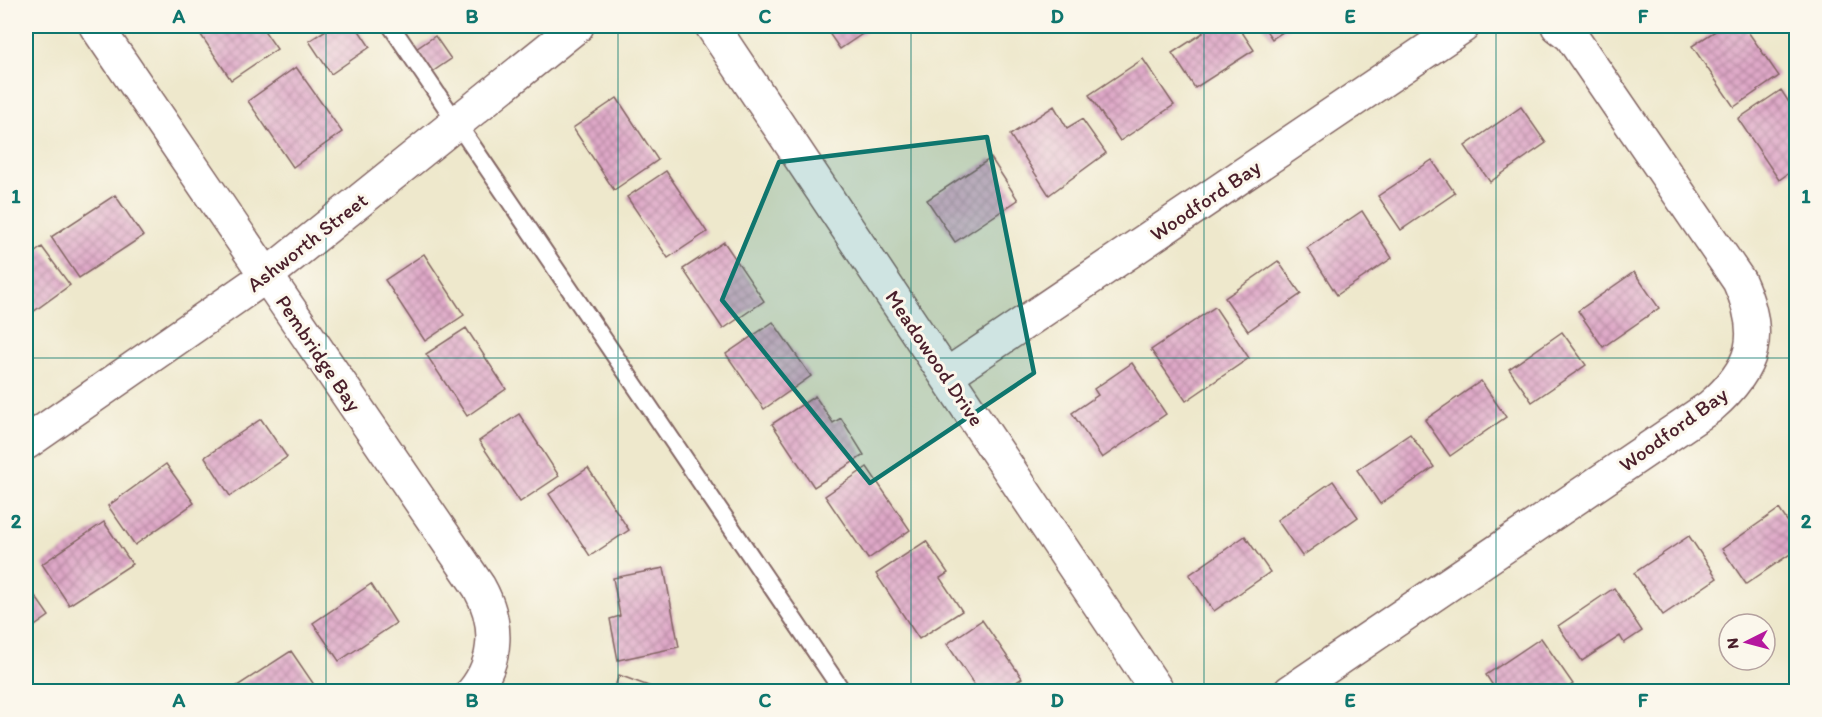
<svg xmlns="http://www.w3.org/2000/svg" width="1822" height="717" font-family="Itim,sans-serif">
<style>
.building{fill:url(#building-cross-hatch)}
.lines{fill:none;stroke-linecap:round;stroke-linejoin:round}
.service-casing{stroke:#836563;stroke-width:20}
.minor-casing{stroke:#836563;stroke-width:36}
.tertiary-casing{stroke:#836563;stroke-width:36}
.service{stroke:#fff;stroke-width:16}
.minor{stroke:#fff;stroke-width:33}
.tertiary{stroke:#fff;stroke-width:33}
.marked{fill:#0f766e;fill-opacity:0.2;stroke:#0f766e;stroke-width:4.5;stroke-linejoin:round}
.grid{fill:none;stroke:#0f766e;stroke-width:1.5;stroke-opacity:0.55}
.labels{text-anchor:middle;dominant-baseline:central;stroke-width:6;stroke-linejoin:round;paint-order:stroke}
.street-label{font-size:21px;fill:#4a1f2b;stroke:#fbf7ec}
.neatline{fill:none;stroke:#0f766e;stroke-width:2}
.grid-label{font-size:20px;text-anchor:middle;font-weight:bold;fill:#0f766e}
</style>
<defs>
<pattern id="building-cross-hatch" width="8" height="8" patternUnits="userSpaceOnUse" patternTransform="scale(1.5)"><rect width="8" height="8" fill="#dea8c7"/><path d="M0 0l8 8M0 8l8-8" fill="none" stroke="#b688a2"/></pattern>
</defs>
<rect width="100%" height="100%" fill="#fbf7ec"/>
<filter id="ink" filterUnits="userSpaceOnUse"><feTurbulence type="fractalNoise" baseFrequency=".0167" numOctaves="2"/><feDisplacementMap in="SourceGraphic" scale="12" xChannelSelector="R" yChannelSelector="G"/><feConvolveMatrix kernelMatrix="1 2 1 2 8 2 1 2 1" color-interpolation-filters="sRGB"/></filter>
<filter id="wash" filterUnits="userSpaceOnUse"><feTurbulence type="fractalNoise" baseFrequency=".008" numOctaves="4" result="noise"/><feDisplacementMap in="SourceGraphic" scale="24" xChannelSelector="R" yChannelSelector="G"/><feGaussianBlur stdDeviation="1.35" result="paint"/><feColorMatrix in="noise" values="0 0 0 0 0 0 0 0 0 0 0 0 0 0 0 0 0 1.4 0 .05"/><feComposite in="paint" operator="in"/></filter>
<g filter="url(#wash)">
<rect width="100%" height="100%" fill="#eee8cc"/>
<g id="blocks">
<path class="building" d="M 195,26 L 261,26 L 277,49 L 231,80 Z
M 332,26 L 356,26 L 370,47 L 331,74 L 309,41 Z
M 824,26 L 874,26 L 840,49 Z
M 1199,26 L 1238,26 L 1254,50 L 1195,88 L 1172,53 L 1203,33 Z
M 1263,26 L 1292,26 L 1272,39 Z
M 1723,26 L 1744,26 L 1779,76 L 1734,107 L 1692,46 Z
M 435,36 L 451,59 L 432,72 L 416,49 Z
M 1143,59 L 1174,105 L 1120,141 L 1089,95 Z
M 296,67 L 342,132 L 293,167 L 248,101 Z
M 1781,90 L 1796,113 L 1796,168 L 1779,180 L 1738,119 Z
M 617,98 L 658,160 L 614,190 L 573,128 Z
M 1054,106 L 1067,128 L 1082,119 L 1106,153 L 1049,195 L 1010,135 Z
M 1521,107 L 1546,143 L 1490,182 L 1465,146 Z
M 991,158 L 1018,200 L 955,242 L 927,200 Z
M 1432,160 L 1455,193 L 1401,230 L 1378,196 Z
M 666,171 L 707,232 L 668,258 L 627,197 Z
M 115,195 L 143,236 L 79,278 L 51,237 Z
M 1362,211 L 1392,258 L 1337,295 L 1307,248 Z
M 724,242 L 764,301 L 723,329 L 683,269 Z
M 42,247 L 70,285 L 26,317 L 26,259 Z
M 424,254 L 464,315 L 425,341 L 385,280 Z
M 1278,261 L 1301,294 L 1248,331 L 1225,298 Z
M 1634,272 L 1659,308 L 1603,347 L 1578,311 Z
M 1215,307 L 1249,358 L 1186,401 L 1151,350 Z
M 773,322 L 811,376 L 764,409 L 726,354 Z
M 466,328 L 506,389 L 467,416 L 426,354 Z
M 1562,332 L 1586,365 L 1532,402 L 1509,369 Z
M 1132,363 L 1166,414 L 1102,458 L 1072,413 L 1098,395 L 1094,389 Z
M 1481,381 L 1506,417 L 1450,456 L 1425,420 Z
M 815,396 L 833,423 L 841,418 L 864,455 L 814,487 L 772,424 Z
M 519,414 L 559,476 L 520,502 L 479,441 Z
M 261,419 L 287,457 L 230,496 L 205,457 Z
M 1410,434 L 1434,467 L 1380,504 L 1357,470 Z
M 166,464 L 194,503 L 135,545 L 108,506 Z
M 867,467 L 910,530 L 868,559 L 825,496 Z
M 588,468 L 629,530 L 590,556 L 549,494 Z
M 1333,481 L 1358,517 L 1302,556 L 1277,520 Z
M 1779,509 L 1796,534 L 1796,550 L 1746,584 L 1722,549 Z
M 104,522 L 132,564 L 69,605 L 42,564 Z
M 1245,536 L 1270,572 L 1214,611 L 1189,575 Z
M 1689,536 L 1717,578 L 1663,615 L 1634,573 Z
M 926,541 L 948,573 L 940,578 L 962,611 L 919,639 L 876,574 Z
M 664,568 L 679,647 L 618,660 L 610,619 L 620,616 L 613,578 Z
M 26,583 L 49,616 L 26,632 Z
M 371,584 L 396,623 L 339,661 L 313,623 Z
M 1614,588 L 1642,631 L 1624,643 L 1620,636 L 1582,661 L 1558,626 Z
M 982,620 L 1022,678 L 1002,692 L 979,692 L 947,644 Z
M 1541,638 L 1573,684 L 1561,692 L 1497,692 L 1486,675 Z
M 291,651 L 317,689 L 313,692 L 236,692 L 234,688 Z
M 619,675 L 662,691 L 662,692 L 613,692 Z"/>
</g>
</g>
<g filter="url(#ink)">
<use href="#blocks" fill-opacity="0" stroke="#836563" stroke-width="1.5"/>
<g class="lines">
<defs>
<path id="service" d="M 391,26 L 843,692"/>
<path id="minor" d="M 96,26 L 479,587 C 498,621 499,660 473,692
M 947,375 L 1463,26
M 26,443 L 266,276 L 577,26
M 1290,692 L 1710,407 C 1755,368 1764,336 1739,281 L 1571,36 L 1558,26"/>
<path id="tertiary" d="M 712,26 L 1158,692"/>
</defs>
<use href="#service" class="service-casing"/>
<use href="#minor" class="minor-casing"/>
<use href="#tertiary" class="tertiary-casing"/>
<use href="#service" class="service"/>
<use href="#minor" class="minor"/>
<use href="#tertiary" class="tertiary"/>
</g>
</g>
<path class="marked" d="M 987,137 L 1034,373 L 870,483 L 722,300 L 779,162 Z"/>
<path class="grid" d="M 326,26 L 326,692M 618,26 L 618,692M 911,26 L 911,692M 1204,26 L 1204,692M 1496,26 L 1496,692M 26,358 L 1796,358"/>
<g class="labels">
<g class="street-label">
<text transform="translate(1205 200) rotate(-34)">Woodford Bay</text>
<text transform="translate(307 242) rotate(-38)">Ashworth Street</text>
<text transform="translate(319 353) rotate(56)">Pembridge Bay</text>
<text transform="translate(935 358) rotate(56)">Meadowood Drive</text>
<text transform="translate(1673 429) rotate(-36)">Woodford Bay</text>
</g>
</g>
<rect width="1822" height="717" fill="none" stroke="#fbf7ec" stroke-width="66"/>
<g transform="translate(1747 642) rotate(264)"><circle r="28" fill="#fbf7ec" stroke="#b4a19f" stroke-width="1.5"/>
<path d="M0-4.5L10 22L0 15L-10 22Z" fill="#b5179e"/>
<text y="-9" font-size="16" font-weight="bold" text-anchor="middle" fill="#4a1f2b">N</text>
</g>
<rect x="33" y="33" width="1756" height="651" class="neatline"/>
<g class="grid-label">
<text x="179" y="23">A</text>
<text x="472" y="23">B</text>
<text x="765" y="23">C</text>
<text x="1057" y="23">D</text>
<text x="1350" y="23">E</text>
<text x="1643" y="23">F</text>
<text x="16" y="203">1</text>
<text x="1806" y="203">1</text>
<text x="16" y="528">2</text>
<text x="1806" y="528">2</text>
<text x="179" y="707">A</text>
<text x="472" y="707">B</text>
<text x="765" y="707">C</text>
<text x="1057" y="707">D</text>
<text x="1350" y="707">E</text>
<text x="1643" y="707">F</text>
</g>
</svg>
